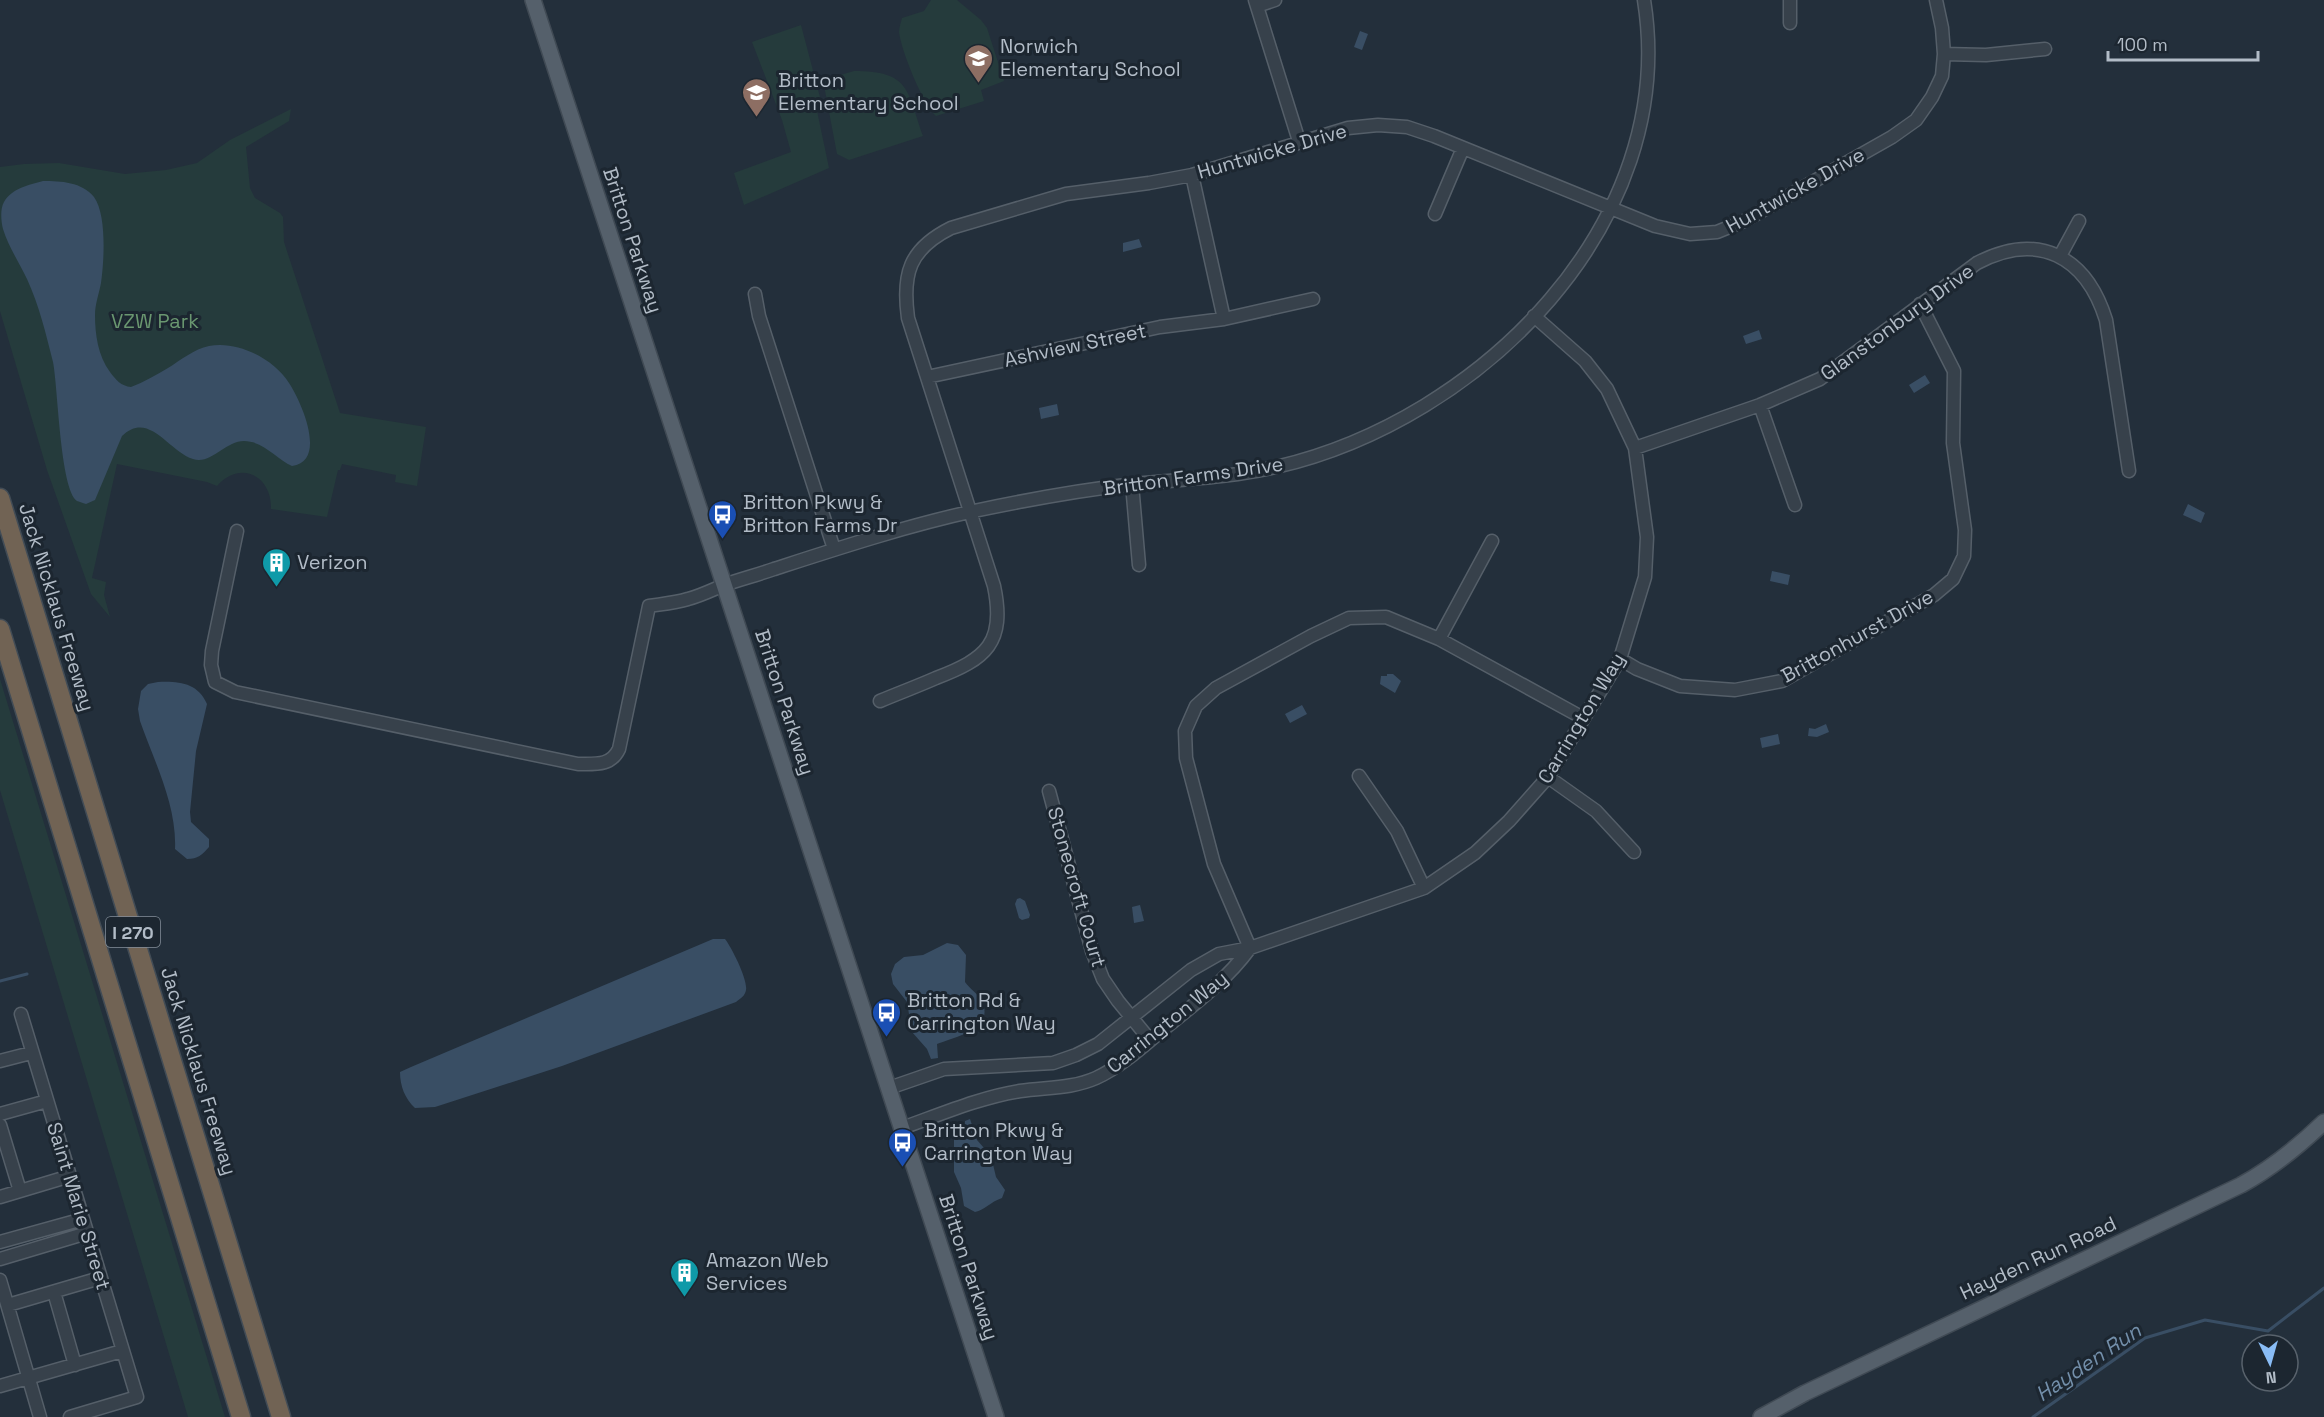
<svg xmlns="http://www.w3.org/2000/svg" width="2324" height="1417" font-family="'Space Grotesk',sans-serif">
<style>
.green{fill:#253b3c}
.water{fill:#394e64}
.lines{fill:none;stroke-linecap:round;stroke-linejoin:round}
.stream{stroke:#394e64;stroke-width:3}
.minor-casing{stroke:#555f69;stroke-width:15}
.major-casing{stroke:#404a54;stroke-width:18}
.highway-casing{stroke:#424c56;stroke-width:21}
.minor{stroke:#37414b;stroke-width:12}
.major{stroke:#55606b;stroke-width:15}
.highway{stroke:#716354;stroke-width:18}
.labels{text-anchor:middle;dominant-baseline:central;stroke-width:6;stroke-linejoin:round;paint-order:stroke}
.shield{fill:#1c2630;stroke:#858f9a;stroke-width:1.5}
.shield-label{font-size:18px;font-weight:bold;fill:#b2bcc7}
.poi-label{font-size:20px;fill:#b2bcc7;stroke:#1c2630;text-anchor:start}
.street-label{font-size:20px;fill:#b2bcc7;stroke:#1c2630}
.park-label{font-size:20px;fill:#6a9770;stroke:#1c2630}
.water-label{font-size:21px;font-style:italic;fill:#738faa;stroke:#1c2630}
</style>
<rect width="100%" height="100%" fill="#232f3b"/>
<path class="green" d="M 931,0 L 957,0 L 981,20 L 987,28 L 1004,81 L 981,90 L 984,101 L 936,116 C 923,105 901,50 899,32 C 899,28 901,22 902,18 L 924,11 Z
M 801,25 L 821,101 L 816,106 L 829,168 L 744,205 L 734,173 L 791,152 L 782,120 L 752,42 Z
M 854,71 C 910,71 907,90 923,136 L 849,160 L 837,154 L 823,80 Z
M 291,109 L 289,121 L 246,147 L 250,188 L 255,198 L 280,213 L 283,217 L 284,242 L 340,413 L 426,427 L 417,486 L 395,482 L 396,475 L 342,464 L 340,470 L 338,470 L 327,517 L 271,509 C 272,475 240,460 217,486 L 207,482 L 117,464 L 92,578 L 106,582 L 104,595 L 110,617 L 91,594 L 47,470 L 0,311 L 0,167 L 24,164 L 59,163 L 125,174 L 166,170 L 197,163 L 230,140 Z
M 0,679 L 225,1417 L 188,1417 L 0,790 Z"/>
<path class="water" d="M 1360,31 L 1368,34 L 1362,50 L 1354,47 Z
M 43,181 C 61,181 82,182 94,197 C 107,215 104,262 101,283 C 99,294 95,304 95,315 C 95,334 98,356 110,372 C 116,380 121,386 131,387 C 144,382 156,375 168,368 C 181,360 194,349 209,346 C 237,340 274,359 289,383 C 301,401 328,461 292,466 C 277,459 263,441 244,441 C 225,441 211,465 193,459 C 168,451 149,410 122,436 L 95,500 L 86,504 C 85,504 78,501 77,501 C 60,489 58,387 53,362 C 46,334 39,305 27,279 C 19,262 8,246 3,229 C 1,221 0,209 4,202 C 12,188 29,185 43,181 Z
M 1139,239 L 1142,247 L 1123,252 L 1123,243 Z
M 1759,330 L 1762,339 L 1746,344 L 1743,336 Z
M 1925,375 L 1930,383 L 1914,393 L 1909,385 Z
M 1057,404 L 1059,415 L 1041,419 L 1039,408 Z
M 2188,504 L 2205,513 L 2201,523 L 2183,515 Z
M 1772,571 L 1790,575 L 1788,585 L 1770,581 Z
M 1387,674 L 1393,674 L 1401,681 L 1395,693 L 1380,684 L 1381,676 L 1387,676 Z
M 158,682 C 179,681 198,683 207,704 L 196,751 L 190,812 L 191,822 L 209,839 L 209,847 C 202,855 198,859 187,859 L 175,849 C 177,805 154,761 140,721 L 138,709 L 141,691 L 148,684 Z
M 1302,705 L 1307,714 L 1290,723 L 1285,714 Z
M 1826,724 L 1829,732 L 1817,737 L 1808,736 L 1809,728 L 1815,729 Z
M 1778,734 L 1780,744 L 1762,748 L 1760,738 Z
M 1020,898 L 1025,901 L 1030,915 L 1029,918 L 1022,920 L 1019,918 L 1015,904 L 1017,899 Z
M 1140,905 L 1144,921 L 1134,923 L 1132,907 Z
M 713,939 L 725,939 C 732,948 748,980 746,990 C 745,996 741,998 736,1002 L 562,1066 L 435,1107 L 415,1108 C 405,1099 400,1086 400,1072 L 411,1067 Z
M 947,943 L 958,945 L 966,955 L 965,982 C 970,989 977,993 981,1000 C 997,1029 955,1037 937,1044 L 938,1058 L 931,1059 L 927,1049 L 912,1032 L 907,1002 L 893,984 L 891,974 L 895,964 L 904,957 L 923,955 Z
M 970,1119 L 977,1140 L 991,1156 L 996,1177 L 1005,1190 L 1002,1198 C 990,1202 985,1210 975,1212 L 964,1206 L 961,1188 L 954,1172 L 954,1136 L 965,1125 L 965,1121 Z"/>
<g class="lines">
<path class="stream" d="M 0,981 L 27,974
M 2033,1417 L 2145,1338 L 2205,1320 L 2268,1331 L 2324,1288"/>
<defs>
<path id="minor" d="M 1255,0 L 1299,141
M 1790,0 L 1790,23
M 1257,6 L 1275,0
M 1944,54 L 1986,55 L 2045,49
M 1192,175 L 1224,319
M 1435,214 L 1463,148
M 2060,256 L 2079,221
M 755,294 L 759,316 L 834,549
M 927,377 L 1160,327 L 1224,319 L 1313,299
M 1760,405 L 1795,505
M 1635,448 L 1760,405 L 1820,379 L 1977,263 C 2038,231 2086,256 2106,320 L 2129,471
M 1132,484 L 1139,565
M 237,531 L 212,651 L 211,665 L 215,682 L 235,692 L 578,764 C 596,764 611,766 619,749 L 649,606 C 662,604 675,603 688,599 C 700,596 712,590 724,585 C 741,579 757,575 774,569 C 839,548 906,526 974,511 C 1026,500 1081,490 1134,484 C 1182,479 1229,478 1276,467 C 1480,420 1680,223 1644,0
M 1439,639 L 1492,541
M 1620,659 L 1637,669 L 1680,686 L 1735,690 L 1782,681 L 1934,595 L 1953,579 L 1964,556 L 1965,530 L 1953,443 L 1954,371 L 1920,304
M 880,701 C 899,693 918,686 936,678 C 986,659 1006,643 994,586 L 908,318 C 902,274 909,249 951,228 L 1066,194 L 1149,183 L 1192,175 L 1348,128 L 1378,125 L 1407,127 L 1434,136 L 1655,226 L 1690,234 L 1717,232 L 1744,221 L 1892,137 L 1916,120 L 1932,97 L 1942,76 L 1944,54 L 1942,28 L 1936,0
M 1359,776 L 1397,831 L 1424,888
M 1548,777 L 1596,811 L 1634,852
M 1049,791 L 1092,951 L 1103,979 L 1118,1001 L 1150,1040
M 1250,948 L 1214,864 L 1186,758 L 1185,731 L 1196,706 L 1216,688 L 1311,636 L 1349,618 L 1386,617 L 1439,639 L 1583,718
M 21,1014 L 137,1397 L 70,1417
M 0,1061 L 31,1053
M 889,1088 L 944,1069 L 1053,1063 L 1076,1055 L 1098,1044 L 1191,970 L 1219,954 L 1250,948 L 1424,888 L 1475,853 L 1509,821 L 1548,777 L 1620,659 L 1645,577 L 1647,537 L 1635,448 L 1607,389 L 1585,361 L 1534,316
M 0,1114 L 47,1101
M 0,1125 L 20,1191
M 902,1128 C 939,1115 981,1097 1020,1091 C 1046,1087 1071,1089 1096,1078 C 1120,1067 1140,1049 1160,1032 C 1191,1007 1226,981 1250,948
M 0,1197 L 70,1176
M 0,1242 L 83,1219
M 0,1259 L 87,1233
M 0,1280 L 40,1417
M 54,1292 L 75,1365
M 8,1305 L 100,1278
M 0,1386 L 122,1351"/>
<path id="major" d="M 533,0 L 996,1417
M 1761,1417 L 1805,1393 L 2241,1185 C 2272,1168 2298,1147 2324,1122"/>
<path id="highway" d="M 0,498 L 281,1417
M 0,629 L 241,1417"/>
</defs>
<use href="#minor" class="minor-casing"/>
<use href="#major" class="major-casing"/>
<use href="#highway" class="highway-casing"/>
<use href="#minor" class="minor"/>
<use href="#major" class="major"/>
<use href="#highway" class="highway"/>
</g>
<defs>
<symbol id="school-pin" viewBox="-11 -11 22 30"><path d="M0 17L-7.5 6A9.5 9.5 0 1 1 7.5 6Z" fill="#8d6e63" stroke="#1c2630"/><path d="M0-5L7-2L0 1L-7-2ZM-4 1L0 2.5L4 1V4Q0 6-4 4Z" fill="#fff"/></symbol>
<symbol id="bus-pin" viewBox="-11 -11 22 30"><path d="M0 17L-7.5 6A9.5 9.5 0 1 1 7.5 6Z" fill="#1a4fb4" stroke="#1c2630"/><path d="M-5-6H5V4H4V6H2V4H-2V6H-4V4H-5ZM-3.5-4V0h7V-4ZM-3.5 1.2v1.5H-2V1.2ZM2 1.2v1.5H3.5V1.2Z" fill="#fff"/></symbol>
<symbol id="building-pin" viewBox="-11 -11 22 30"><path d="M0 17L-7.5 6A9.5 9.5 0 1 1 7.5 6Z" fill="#0f9aa8" stroke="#1c2630"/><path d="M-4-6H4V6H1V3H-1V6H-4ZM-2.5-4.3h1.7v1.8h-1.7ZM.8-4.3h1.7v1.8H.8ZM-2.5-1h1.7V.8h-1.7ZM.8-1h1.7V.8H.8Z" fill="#fff"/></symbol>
</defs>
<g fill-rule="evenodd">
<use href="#school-pin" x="962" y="42" width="33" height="45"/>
<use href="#school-pin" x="740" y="76" width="33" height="45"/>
<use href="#bus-pin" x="706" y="498" width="33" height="45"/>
<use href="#building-pin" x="260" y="546" width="33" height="45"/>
<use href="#bus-pin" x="870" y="996" width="33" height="45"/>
<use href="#bus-pin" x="886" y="1126" width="33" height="45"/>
<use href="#building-pin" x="668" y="1256" width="33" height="45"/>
</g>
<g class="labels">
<rect class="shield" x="106" y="917" width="54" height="30" rx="4.5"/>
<g class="shield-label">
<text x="133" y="932">I 270</text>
</g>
<g class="poi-label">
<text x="1000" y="46">Norwich<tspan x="1000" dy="23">Elementary School</tspan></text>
<text x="778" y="80">Britton<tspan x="778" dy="23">Elementary School</tspan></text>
<text x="743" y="502">Britton Pkwy &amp;<tspan x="743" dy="23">Britton Farms Dr</tspan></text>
<text x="297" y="562">Verizon</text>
<text x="907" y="1000">Britton Rd &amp;<tspan x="907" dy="23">Carrington Way</tspan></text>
<text x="924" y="1130">Britton Pkwy &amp;<tspan x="924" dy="23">Carrington Way</tspan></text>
<text x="706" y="1260">Amazon Web<tspan x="706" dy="23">Services</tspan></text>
</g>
<g class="street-label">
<text transform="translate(1272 151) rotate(-16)">Huntwicke Drive</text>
<text transform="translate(1795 190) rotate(-29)">Huntwicke Drive</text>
<text transform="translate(633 240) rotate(72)">Britton Parkway</text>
<text transform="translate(1897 322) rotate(-36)">Glanstonbury Drive</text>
<text transform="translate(1075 345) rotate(-12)">Ashview Street</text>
<text transform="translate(1193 476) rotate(-8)">Britton Farms Drive</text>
<text transform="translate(57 607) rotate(73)">Jack Nicklaus Freeway</text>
<text transform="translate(1857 636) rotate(-29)">Brittonhurst Drive</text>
<text transform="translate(785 702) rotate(72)">Britton Parkway</text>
<text transform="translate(1581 718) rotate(-59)">Carrington Way</text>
<text transform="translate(1077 887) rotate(74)">Stonecroft Court</text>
<text transform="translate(1167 1022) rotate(-39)">Carrington Way</text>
<text transform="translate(199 1071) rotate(73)">Jack Nicklaus Freeway</text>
<text transform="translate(79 1206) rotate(73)">Saint Marie Street</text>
<text transform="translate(2038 1258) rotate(-25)">Hayden Run Road</text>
<text transform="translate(969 1267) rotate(72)">Britton Parkway</text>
</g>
<g class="park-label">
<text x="155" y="321">VZW Park</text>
</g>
<g class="water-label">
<text transform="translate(2088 1362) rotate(-34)">Hayden Run</text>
</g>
</g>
<g transform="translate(2270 1363) rotate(175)"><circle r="28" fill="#1c2630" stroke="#58626c" stroke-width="1.5"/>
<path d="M0-4.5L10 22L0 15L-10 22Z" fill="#89bcf5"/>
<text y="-9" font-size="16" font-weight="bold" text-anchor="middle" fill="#b2bcc7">N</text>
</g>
<path d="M2108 51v9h150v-9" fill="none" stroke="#b2bcc7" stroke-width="3"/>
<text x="2117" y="51" font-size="18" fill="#b2bcc7" stroke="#1c2630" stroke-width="4.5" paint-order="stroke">100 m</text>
</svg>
